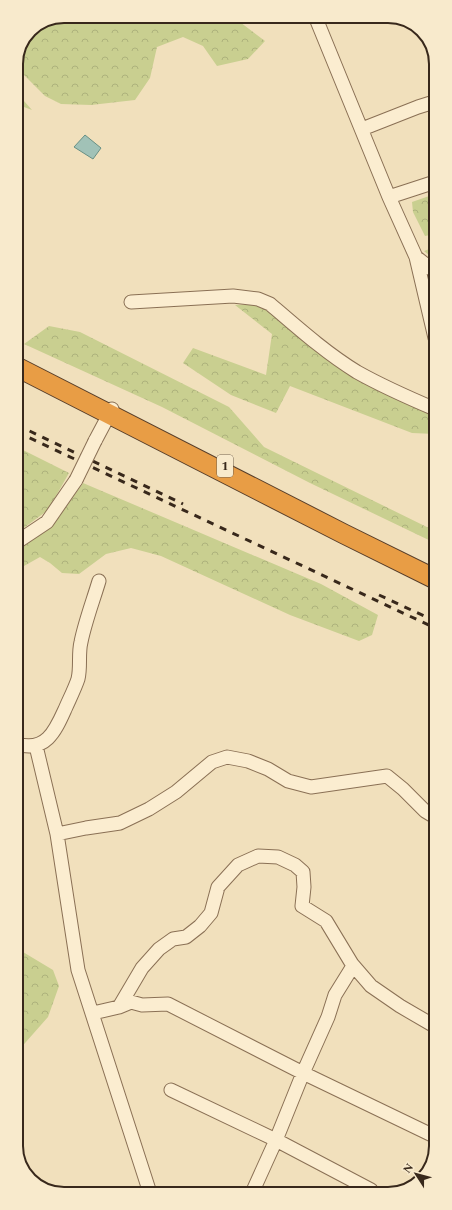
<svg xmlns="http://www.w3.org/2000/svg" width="452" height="1210" font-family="Spectral,serif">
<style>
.forest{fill:url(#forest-crowns)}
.water{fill:#a1c2b7;stroke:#689085}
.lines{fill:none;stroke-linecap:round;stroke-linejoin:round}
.minor-casing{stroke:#8a7055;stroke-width:15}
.highway-casing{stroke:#573e2a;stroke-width:21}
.minor{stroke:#fbedd0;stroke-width:13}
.highway{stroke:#e89d45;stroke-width:19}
.rail{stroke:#38281b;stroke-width:3;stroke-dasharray:7 7;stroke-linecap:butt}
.minor-bridge-casing{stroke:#8a7055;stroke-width:15;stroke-linecap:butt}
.minor-bridge{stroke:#fbedd0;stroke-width:13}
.labels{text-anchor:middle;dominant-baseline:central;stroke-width:3.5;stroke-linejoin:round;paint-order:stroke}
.shield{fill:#f8eacc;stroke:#726250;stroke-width:1}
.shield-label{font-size:13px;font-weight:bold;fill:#38281b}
.rim{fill:none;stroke:#38281b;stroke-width:2}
</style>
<defs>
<pattern id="forest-crowns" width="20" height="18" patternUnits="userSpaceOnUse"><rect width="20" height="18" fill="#c9cf90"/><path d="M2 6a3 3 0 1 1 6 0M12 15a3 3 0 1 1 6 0" fill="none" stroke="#adb27c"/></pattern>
</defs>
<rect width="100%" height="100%" fill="#f1e0bc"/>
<path class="forest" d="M 64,16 L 232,16 L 265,41 L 248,59 L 217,66 L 203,46 L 183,37 L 157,47 L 150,78 L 135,100 L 91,105 L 61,104 L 45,96 L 16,67 L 16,61 L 30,30 Z
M 16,92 L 32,110 L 16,104 Z
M 435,194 L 435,234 L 425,236 L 413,212 L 412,202 Z
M 435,247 L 435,260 L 424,251 Z
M 429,272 L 435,276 L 435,309 L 428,279 L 427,274 Z
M 257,304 L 265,306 L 435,415 L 435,434 L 412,433 L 290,386 L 276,413 L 231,395 L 183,363 L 193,348 L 266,375 L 272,334 L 235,305 Z
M 49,326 L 80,332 L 229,407 L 264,447 L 435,531 L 435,543 L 310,483 L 162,407 L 24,344 Z
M 17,447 L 69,473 L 48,510 L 17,533 Z
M 83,483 L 321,584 L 378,615 L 372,635 L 359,641 L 290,615 L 161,556 L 131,548 L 106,554 L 79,574 L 62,573 L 50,563 L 40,557 L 24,566 L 17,572 L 17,548 L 57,519 Z
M 17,951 L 23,952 L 53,970 L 59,986 L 48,1017 L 18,1051 Z"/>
<path class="water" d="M 85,135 L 101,148 L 93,159 L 74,147 Z"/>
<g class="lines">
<defs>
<path id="minor" d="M 315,16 L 389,197 L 416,257 L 435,338
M 362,129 L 418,107 L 434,102
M 389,197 L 435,182
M 416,257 L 435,272
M 131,302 L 233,296 L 258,299 L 270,304 C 298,328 326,353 357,372 C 382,386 409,398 435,409
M 95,441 L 112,409
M 17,542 L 47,522 L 76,480
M 17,744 C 47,753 56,729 66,707 C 70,698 75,688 78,679 C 81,667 78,654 81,642 C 85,622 93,601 99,581
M 36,746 L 57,834 L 78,970 L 150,1193
M 57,834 L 86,828 L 120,823 L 149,809 L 176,792 L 212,762 L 227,757 L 248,761 L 268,769 L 288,781 L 311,787 L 387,776 L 403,789 L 425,811 L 435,817
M 119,1007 L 142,968 L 159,949 L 173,939 L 186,937 L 200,926 L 211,913 L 218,887 L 238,865 L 258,856 L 278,857 L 295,865 L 303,872 L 304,887 L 302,906 L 326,921 L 352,964 L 371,986 L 400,1006 L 436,1027
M 93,1013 L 119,1007 L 131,1002 L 142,1005 L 168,1004 L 303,1073 L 436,1137
M 171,1090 L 276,1140 L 371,1190
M 252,1193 L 276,1140 L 303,1073 L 328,1017 L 335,995 L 353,966"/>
<path id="highway" d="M 17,367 L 344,534 L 435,579"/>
</defs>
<use href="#minor" class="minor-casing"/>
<use href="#highway" class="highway-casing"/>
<use href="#minor" class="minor"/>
<use href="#highway" class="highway"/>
<path class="rail" d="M 17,425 L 183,504
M 17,432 L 435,628
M 379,595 L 435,621"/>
<defs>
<path id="minor-bridge" d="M 76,480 L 95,441"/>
</defs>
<use href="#minor-bridge" class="minor-bridge-casing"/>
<use href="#minor-bridge" class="minor-bridge"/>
</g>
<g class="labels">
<rect class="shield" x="217" y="455" width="16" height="22" rx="3"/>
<g class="shield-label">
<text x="225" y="466">1</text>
</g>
</g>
<path d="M0 0H452V1210H0ZM64 23H388A41 41 0 0 1 429 64V1146A41 41 0 0 1 388 1187H64A41 41 0 0 1 23 1146V64A41 41 0 0 1 64 23Z" fill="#f8eacc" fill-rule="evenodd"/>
<path class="rim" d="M64 23H388A41 41 0 0 1 429 64V1146A41 41 0 0 1 388 1187H64A41 41 0 0 1 23 1146V64A41 41 0 0 1 64 23Z"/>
<g transform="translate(416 1174) rotate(306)" stroke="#f8eacc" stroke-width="3" paint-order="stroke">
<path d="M0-3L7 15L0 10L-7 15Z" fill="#38281b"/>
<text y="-6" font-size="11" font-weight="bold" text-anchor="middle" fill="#38281b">N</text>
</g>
</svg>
